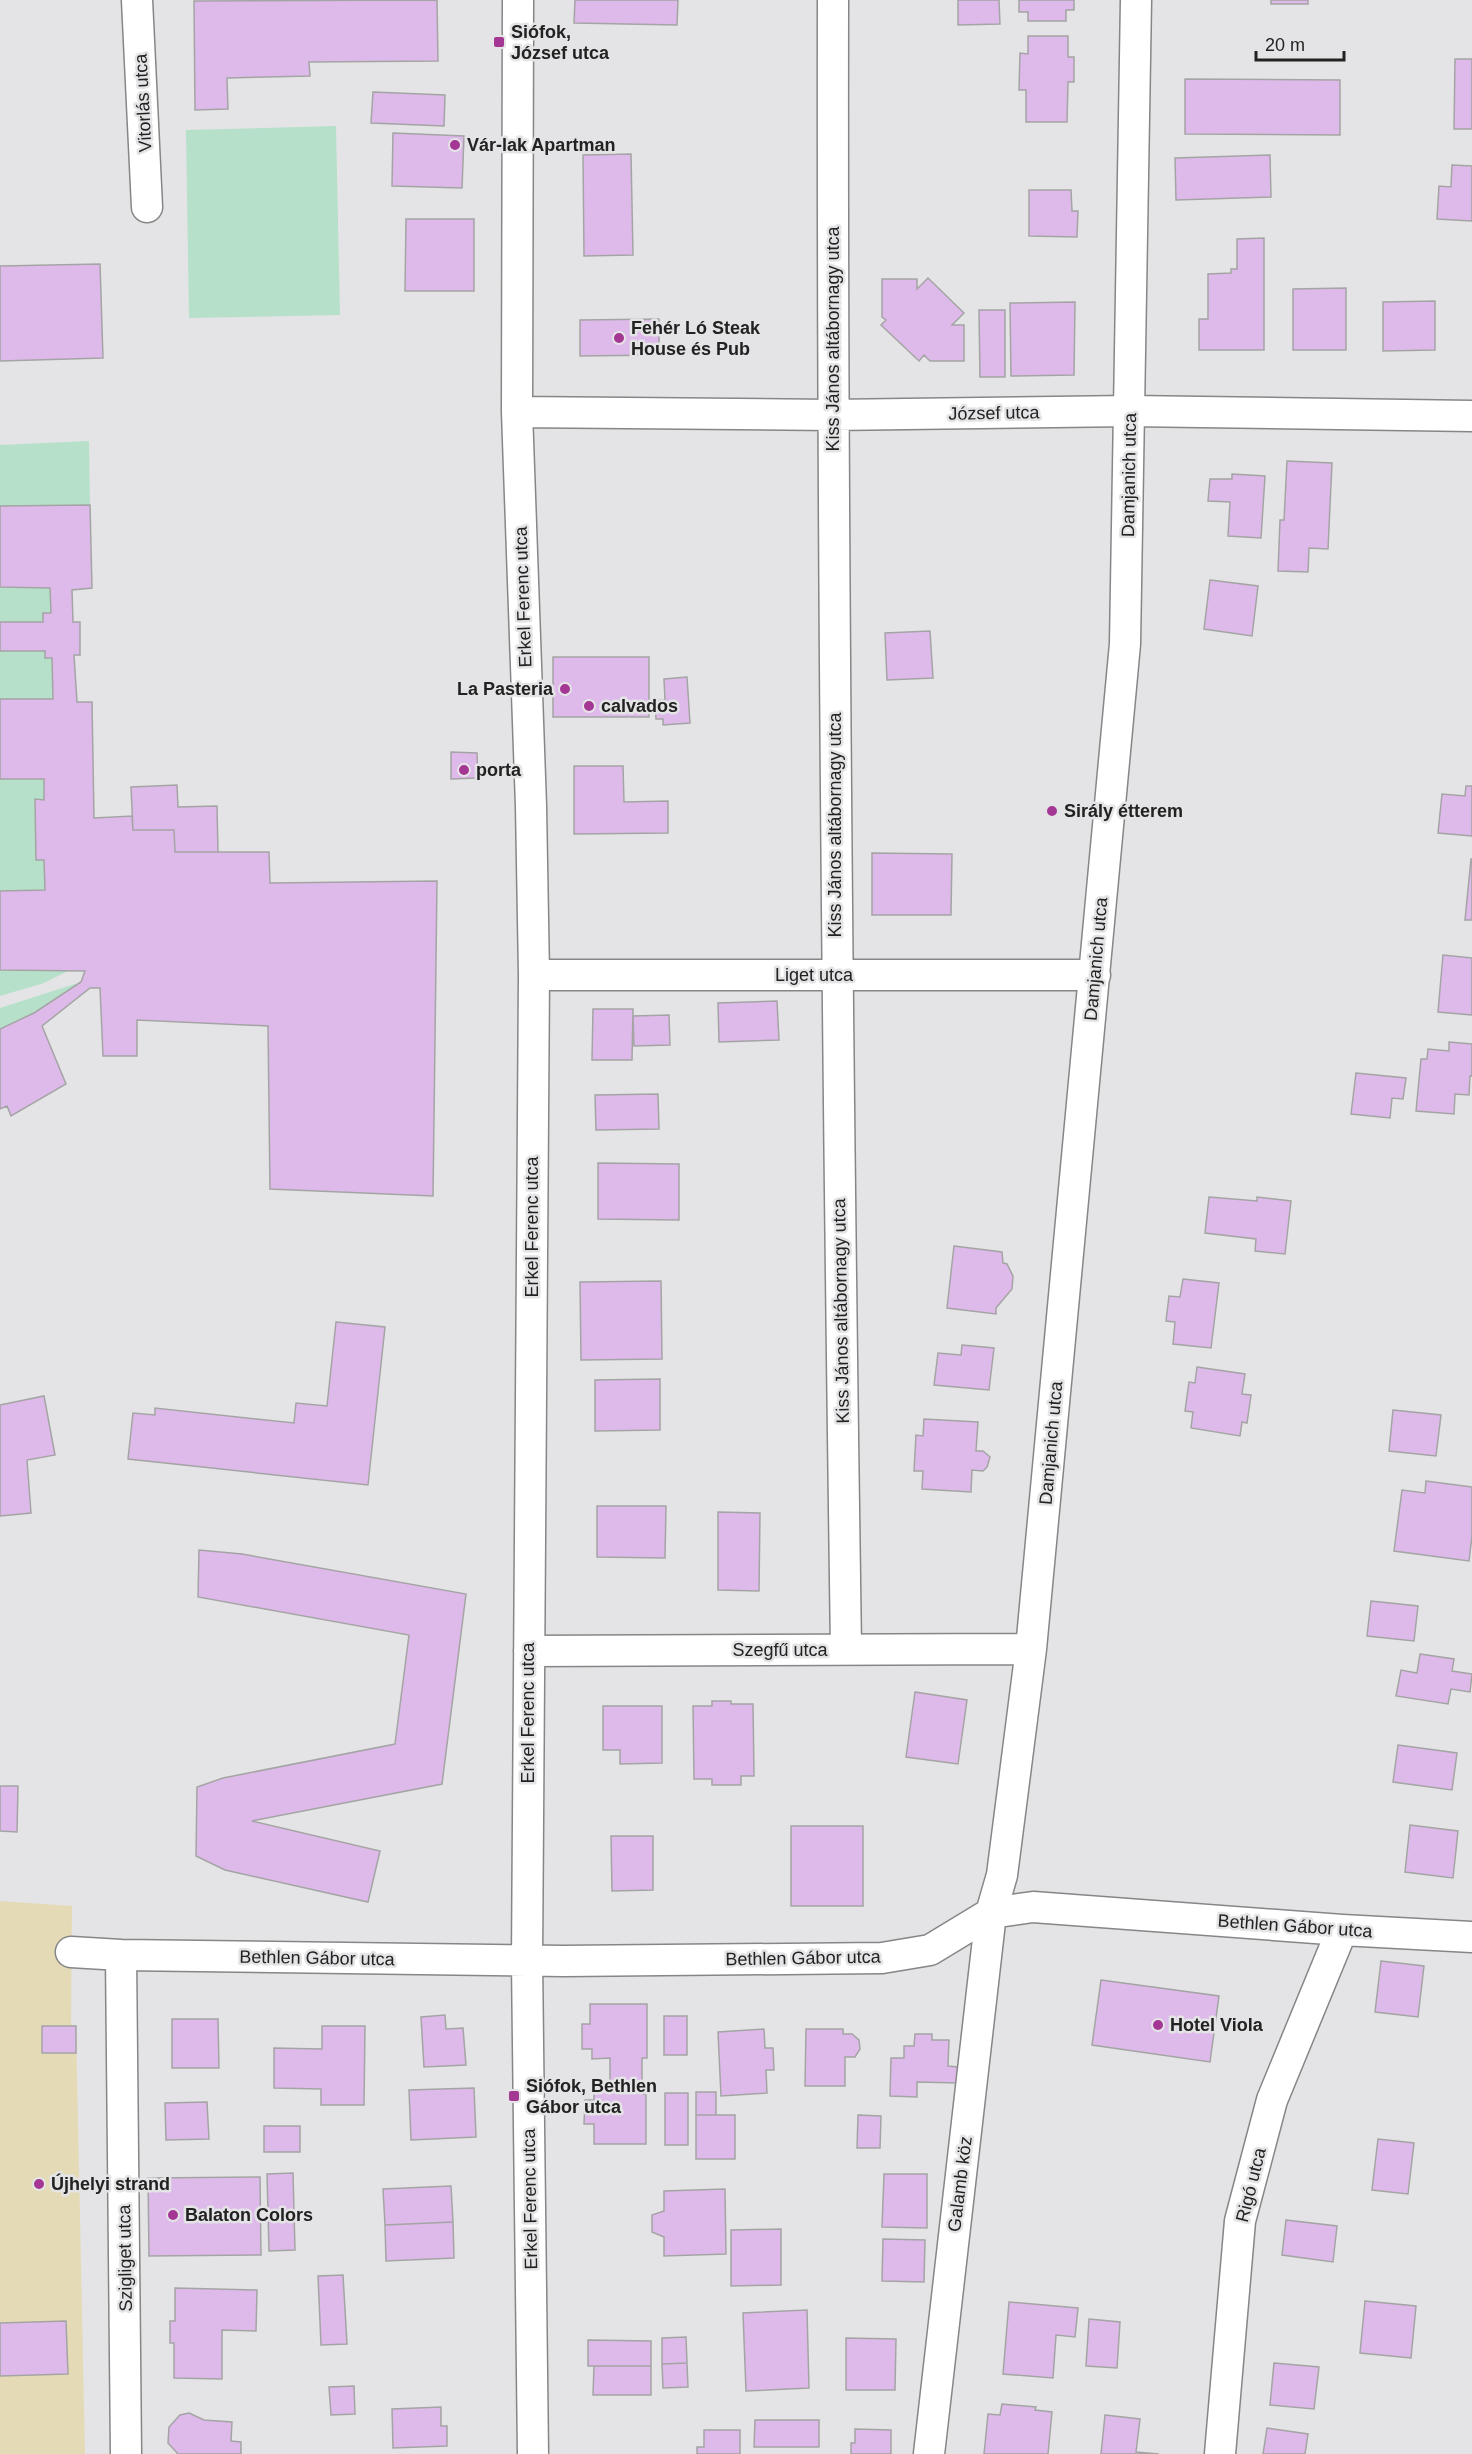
<svg xmlns="http://www.w3.org/2000/svg" width="1472" height="2454" font-family="Helvetica,sans-serif">
<style>
.green{fill:#b6e0ca}
.sand{fill:#e4dbb6}
.building{fill:#debaea;stroke:#a5a4a5;stroke-width:1.5}
.lines{fill:none;stroke-linecap:round;stroke-linejoin:round}
.minor-casing{stroke:#868687;stroke-width:33}
.minor{stroke:#fff;stroke-width:30}
.poi-dot{fill:#a43694;stroke:#e4e4e6;stroke-width:2}
.labels{text-anchor:middle;dominant-baseline:central;stroke-width:5;stroke-linejoin:round;paint-order:stroke}
.poi-label{font-size:18px;font-weight:bold;fill:#222;stroke:#e4e4e6;text-anchor:start}
.street-label{font-size:18px;fill:#222;stroke:#e4e4e6}
</style>
<rect width="100%" height="100%" fill="#e4e4e6"/>
<path class="green" d="M 336,126 L 340,315 L 189,318 L 186,130 Z
M 89,441 L 90,505 L 0,506 L 0,445 Z
M 0,587 L 50,588 L 51,613 L 43,613 L 43,622 L 0,622 Z
M 0,651 L 45,651 L 45,658 L 52,658 L 53,699 L 0,699 Z
M 0,779 L 44,779 L 44,800 L 36,799 L 37,860 L 44,860 L 45,890 L 0,891 Z
M 0,970 L 70,970 L 44,983 L 0,996 Z
M 81,982 L 34,1013 L 0,1029 L 0,1008 Z"/>
<path class="sand" d="M 0,1901 L 72,1906 L 71,2025 L 76,2026 L 85,2454 L 0,2454 Z"/>
<path class="building" d="M 437,0 L 438,61 L 309,62 L 310,76 L 227,78 L 228,109 L 195,110 L 194,1 Z
M 575,0 L 678,0 L 677,25 L 574,23 Z
M 958,0 L 999,0 L 1000,24 L 958,25 Z
M 1019,0 L 1074,0 L 1074,10 L 1066,10 L 1066,21 L 1028,21 L 1028,12 L 1019,12 Z
M 1271,0 L 1308,0 L 1308,4 L 1271,4 Z
M 1028,36 L 1068,36 L 1068,57 L 1074,57 L 1074,82 L 1068,82 L 1067,122 L 1026,122 L 1026,90 L 1019,90 L 1020,53 L 1028,54 Z
M 1455,59 L 1472,59 L 1472,129 L 1454,129 Z
M 1185,79 L 1340,80 L 1340,135 L 1185,134 Z
M 373,92 L 445,95 L 444,126 L 371,123 Z
M 393,133 L 464,136 L 462,188 L 392,186 Z
M 631,154 L 633,255 L 584,256 L 583,155 Z
M 1270,155 L 1271,197 L 1176,200 L 1175,158 Z
M 1452,165 L 1472,166 L 1472,221 L 1437,219 L 1439,186 L 1451,187 Z
M 1029,190 L 1071,190 L 1072,211 L 1078,211 L 1077,237 L 1029,236 Z
M 406,219 L 474,219 L 474,291 L 405,291 Z
M 1264,238 L 1264,350 L 1199,350 L 1199,319 L 1208,319 L 1208,274 L 1231,273 L 1231,269 L 1237,269 L 1237,239 Z
M 100,264 L 103,358 L 0,361 L 0,266 Z
M 928,278 L 964,313 L 952,325 L 964,325 L 964,361 L 930,361 L 924,355 L 919,361 L 881,325 L 886,320 L 882,317 L 882,279 L 917,279 L 917,289 Z
M 1346,288 L 1346,350 L 1293,350 L 1293,289 Z
M 1435,301 L 1435,350 L 1383,351 L 1383,302 Z
M 1075,302 L 1074,375 L 1011,376 L 1010,303 Z
M 979,310 L 1005,310 L 1005,377 L 980,377 Z
M 659,319 L 659,355 L 580,356 L 580,320 Z
M 1287,461 L 1332,463 L 1328,549 L 1309,548 L 1308,572 L 1278,571 L 1280,520 L 1284,520 Z
M 1232,474 L 1265,476 L 1261,538 L 1228,536 L 1230,502 L 1208,501 L 1210,479 L 1232,479 Z
M 90,505 L 92,588 L 72,590 L 73,622 L 80,622 L 80,655 L 74,655 L 77,702 L 92,702 L 94,818 L 132,816 L 133,830 L 174,830 L 175,852 L 269,852 L 270,883 L 437,881 L 433,1196 L 270,1189 L 268,1026 L 137,1020 L 137,1056 L 103,1056 L 100,988 L 90,988 L 42,1026 L 66,1084 L 11,1116 L 7,1106 L 0,1109 L 0,1029 L 34,1013 L 81,982 L 85,971 L 0,970 L 0,891 L 45,890 L 44,860 L 36,860 L 35,799 L 44,800 L 44,779 L 0,779 L 0,699 L 53,699 L 52,658 L 45,658 L 45,651 L 0,651 L 0,622 L 43,622 L 43,613 L 51,613 L 50,588 L 0,587 L 0,506 Z
M 1210,580 L 1258,586 L 1252,636 L 1204,629 Z
M 930,631 L 933,678 L 887,680 L 885,633 Z
M 553,657 L 649,657 L 649,717 L 553,717 Z
M 687,677 L 690,723 L 663,725 L 663,719 L 656,719 L 655,701 L 665,700 L 664,679 Z
M 451,752 L 477,753 L 478,778 L 451,779 Z
M 574,766 L 623,766 L 624,802 L 668,801 L 668,833 L 574,834 Z
M 177,785 L 178,807 L 217,806 L 218,852 L 175,852 L 174,830 L 133,830 L 131,787 Z
M 1466,786 L 1472,786 L 1472,836 L 1438,833 L 1442,794 L 1465,796 Z
M 872,853 L 952,854 L 951,915 L 872,915 Z
M 1471,859 L 1472,859 L 1472,920 L 1465,920 Z
M 1443,955 L 1472,958 L 1472,1015 L 1438,1012 Z
M 777,1001 L 779,1040 L 719,1042 L 718,1003 Z
M 593,1009 L 633,1009 L 632,1060 L 592,1060 Z
M 669,1015 L 670,1045 L 634,1046 L 633,1016 Z
M 1449,1042 L 1472,1044 L 1472,1076 L 1470,1076 L 1469,1095 L 1455,1094 L 1454,1114 L 1416,1111 L 1421,1059 L 1427,1059 L 1428,1049 L 1449,1051 Z
M 1356,1073 L 1406,1078 L 1403,1099 L 1392,1098 L 1390,1118 L 1351,1114 Z
M 658,1094 L 659,1129 L 596,1130 L 595,1095 Z
M 598,1163 L 679,1164 L 679,1220 L 598,1219 Z
M 1209,1197 L 1257,1201 L 1257,1197 L 1291,1201 L 1285,1254 L 1255,1251 L 1256,1239 L 1205,1233 Z
M 954,1246 L 1002,1252 L 1003,1263 L 1007,1264 L 1013,1276 L 1012,1289 L 996,1308 L 996,1314 L 947,1308 Z
M 1183,1279 L 1219,1283 L 1211,1348 L 1173,1344 L 1175,1322 L 1166,1321 L 1169,1296 L 1180,1297 Z
M 661,1281 L 662,1359 L 581,1360 L 580,1282 Z
M 336,1322 L 385,1327 L 368,1485 L 128,1459 L 133,1413 L 155,1415 L 155,1408 L 294,1423 L 296,1403 L 327,1406 Z
M 962,1345 L 994,1348 L 989,1390 L 934,1385 L 938,1353 L 961,1355 Z
M 1197,1367 L 1245,1374 L 1242,1394 L 1251,1395 L 1247,1423 L 1242,1422 L 1240,1436 L 1191,1428 L 1193,1412 L 1185,1411 L 1189,1382 L 1195,1383 Z
M 660,1379 L 660,1430 L 595,1431 L 595,1380 Z
M 44,1396 L 55,1455 L 27,1460 L 31,1513 L 0,1516 L 0,1405 Z
M 1393,1410 L 1441,1415 L 1436,1456 L 1389,1451 Z
M 924,1419 L 978,1422 L 976,1451 L 983,1451 L 990,1457 L 987,1467 L 983,1471 L 972,1470 L 971,1492 L 922,1489 L 923,1471 L 914,1471 L 916,1435 L 923,1436 Z
M 1426,1481 L 1472,1487 L 1472,1536 L 1469,1561 L 1394,1551 L 1402,1490 L 1425,1493 Z
M 597,1506 L 666,1506 L 665,1558 L 597,1557 Z
M 718,1512 L 760,1513 L 759,1591 L 718,1590 Z
M 199,1550 L 242,1554 L 466,1594 L 442,1784 L 252,1821 L 380,1851 L 368,1902 L 225,1870 L 196,1856 L 197,1787 L 223,1778 L 395,1744 L 409,1635 L 198,1597 Z
M 1371,1601 L 1418,1606 L 1414,1641 L 1367,1636 Z
M 1420,1654 L 1454,1659 L 1452,1671 L 1472,1674 L 1470,1692 L 1451,1689 L 1448,1704 L 1396,1696 L 1401,1670 L 1417,1673 Z
M 915,1692 L 967,1700 L 958,1764 L 906,1757 Z
M 712,1701 L 731,1701 L 731,1704 L 753,1704 L 754,1776 L 741,1776 L 741,1785 L 712,1785 L 712,1779 L 694,1779 L 693,1706 L 712,1706 Z
M 603,1706 L 662,1706 L 662,1763 L 620,1764 L 620,1750 L 603,1750 Z
M 1398,1745 L 1457,1753 L 1452,1790 L 1393,1782 Z
M 0,1786 L 18,1786 L 17,1832 L 0,1831 Z
M 1410,1825 L 1458,1831 L 1453,1878 L 1405,1872 Z
M 791,1826 L 863,1826 L 863,1906 L 791,1906 Z
M 611,1836 L 653,1836 L 653,1890 L 612,1891 Z
M 1381,1961 L 1424,1966 L 1418,2017 L 1375,2012 Z
M 1101,1980 L 1219,1996 L 1210,2062 L 1092,2045 Z
M 590,2004 L 647,2004 L 647,2058 L 642,2058 L 642,2094 L 646,2094 L 646,2144 L 594,2144 L 594,2124 L 584,2124 L 585,2100 L 594,2100 L 594,2089 L 610,2089 L 610,2058 L 592,2059 L 592,2049 L 582,2049 L 582,2024 L 590,2024 Z
M 445,2015 L 446,2029 L 463,2028 L 466,2065 L 424,2067 L 421,2017 Z
M 664,2016 L 687,2016 L 687,2055 L 664,2055 Z
M 172,2019 L 218,2019 L 219,2068 L 172,2068 Z
M 42,2026 L 76,2026 L 76,2053 L 42,2053 Z
M 322,2026 L 365,2026 L 364,2105 L 321,2105 L 321,2089 L 274,2088 L 274,2048 L 322,2049 Z
M 764,2029 L 765,2048 L 773,2048 L 774,2070 L 766,2070 L 767,2093 L 721,2096 L 718,2032 Z
M 806,2029 L 843,2029 L 843,2034 L 852,2034 L 859,2040 L 860,2049 L 855,2057 L 845,2057 L 845,2086 L 805,2086 Z
M 915,2034 L 932,2034 L 932,2040 L 949,2040 L 948,2066 L 958,2067 L 958,2083 L 917,2082 L 917,2097 L 890,2096 L 891,2058 L 904,2058 L 904,2046 L 914,2046 Z
M 474,2088 L 476,2137 L 411,2140 L 409,2090 Z
M 696,2092 L 716,2092 L 716,2115 L 696,2115 Z
M 665,2093 L 688,2093 L 688,2145 L 665,2145 Z
M 207,2102 L 209,2139 L 166,2140 L 165,2103 Z
M 696,2115 L 735,2115 L 735,2159 L 696,2159 Z
M 858,2115 L 881,2116 L 880,2148 L 857,2148 Z
M 264,2126 L 300,2126 L 300,2152 L 264,2152 Z
M 1378,2139 L 1414,2143 L 1408,2194 L 1372,2190 Z
M 293,2173 L 295,2250 L 269,2251 L 267,2174 Z
M 884,2174 L 927,2174 L 927,2228 L 882,2227 Z
M 260,2177 L 261,2255 L 149,2256 L 148,2178 Z
M 451,2186 L 453,2222 L 385,2225 L 383,2189 Z
M 725,2189 L 726,2254 L 664,2256 L 664,2237 L 652,2232 L 652,2215 L 664,2211 L 664,2191 Z
M 1286,2220 L 1337,2226 L 1333,2262 L 1282,2255 Z
M 453,2222 L 454,2258 L 386,2261 L 385,2225 Z
M 781,2229 L 781,2285 L 731,2286 L 731,2230 Z
M 883,2239 L 925,2240 L 924,2282 L 882,2281 Z
M 343,2275 L 347,2344 L 321,2345 L 318,2276 Z
M 175,2288 L 257,2290 L 256,2331 L 222,2330 L 222,2379 L 174,2378 L 174,2343 L 170,2343 L 170,2321 L 175,2321 Z
M 1365,2301 L 1416,2306 L 1411,2358 L 1360,2353 Z
M 1009,2302 L 1078,2308 L 1075,2337 L 1056,2335 L 1053,2378 L 1003,2374 Z
M 807,2310 L 809,2388 L 746,2391 L 743,2313 Z
M 1089,2319 L 1120,2322 L 1117,2368 L 1086,2366 Z
M 66,2321 L 68,2374 L 0,2376 L 0,2323 Z
M 686,2337 L 687,2363 L 662,2364 L 662,2338 Z
M 846,2338 L 896,2339 L 895,2390 L 846,2390 Z
M 588,2340 L 651,2341 L 651,2366 L 588,2366 Z
M 687,2363 L 688,2387 L 663,2388 L 662,2364 Z
M 1274,2363 L 1319,2367 L 1314,2409 L 1270,2405 Z
M 594,2366 L 651,2366 L 651,2395 L 593,2395 Z
M 354,2386 L 355,2414 L 331,2415 L 329,2387 Z
M 1002,2404 L 1036,2407 L 1035,2410 L 1052,2412 L 1048,2454 L 984,2454 L 988,2414 L 1000,2415 Z
M 441,2407 L 441,2426 L 447,2426 L 447,2446 L 393,2448 L 392,2409 Z
M 189,2413 L 204,2420 L 232,2422 L 231,2441 L 241,2442 L 241,2454 L 178,2454 L 168,2443 L 169,2427 L 180,2415 Z
M 1105,2415 L 1140,2419 L 1136,2452 L 1159,2454 L 1101,2454 Z
M 755,2420 L 819,2420 L 819,2447 L 754,2447 Z
M 1267,2428 L 1308,2434 L 1305,2454 L 1263,2454 Z
M 855,2429 L 891,2430 L 891,2454 L 851,2454 L 851,2443 L 855,2443 Z
M 704,2430 L 740,2430 L 740,2454 L 697,2454 L 697,2447 L 704,2447 Z"/>
<g class="lines">
<defs>
<path id="minor" d="M 137,0 L 147,207
M 518,0 L 517,412 L 531,806 L 534,975 L 527,1961 L 533,2454
M 833,0 C 832,550 838,1099 846,1649
M 517,412 L 832,415 L 1130,411 L 1472,416
M 534,975 L 1095,975
M 529,1651 L 1031,1649
M 71,1952 L 121,1955 L 564,1961 L 882,1958 L 930,1950 L 991,1913 L 1033,1907 L 1342,1930 L 1472,1937
M 121,1955 L 126,2454
M 929,2454 L 991,1913 L 1002,1875 L 1031,1649 L 1125,644 L 1136,0
M 1220,2454 L 1240,2221 L 1272,2100 L 1342,1930"/>
</defs>
<use href="#minor" class="minor-casing"/>
<use href="#minor" class="minor"/>
</g>
<g class="poi-dot">
<rect x="493" y="36" width="12" height="12" rx="3"/>
<circle cx="455" cy="145" r="6"/>
<circle cx="619" cy="338" r="6"/>
<circle cx="565" cy="689" r="6"/>
<circle cx="589" cy="706" r="6"/>
<circle cx="464" cy="770" r="6"/>
<circle cx="1052" cy="811" r="6"/>
<circle cx="1158" cy="2025" r="6"/>
<rect x="508" y="2090" width="12" height="12" rx="3"/>
<circle cx="39" cy="2184" r="6"/>
<circle cx="173" cy="2215" r="6"/>
</g>
<g class="labels">
<g class="poi-label">
<text x="511" y="32">Siófok,<tspan x="511" dy="21">József utca</tspan></text>
<text x="467" y="145">Vár-lak Apartman</text>
<text x="631" y="328">Fehér Ló Steak<tspan x="631" dy="21">House és Pub</tspan></text>
<text x="553" y="689" text-anchor="end">La Pasteria</text>
<text x="601" y="706">calvados</text>
<text x="476" y="770">porta</text>
<text x="1064" y="811">Sirály étterem</text>
<text x="1170" y="2025">Hotel Viola</text>
<text x="526" y="2086">Siófok, Bethlen<tspan x="526" dy="21">Gábor utca</tspan></text>
<text x="51" y="2184">Újhelyi strand</text>
<text x="185" y="2215">Balaton Colors</text>
</g>
<g class="street-label">
<text transform="translate(143 103) rotate(-93)">Vitorlás utca</text>
<text transform="translate(833 339) rotate(-90)">Kiss János altábornagy utca</text>
<text transform="translate(994 413) rotate(-1)">József utca</text>
<text transform="translate(1129 475) rotate(-89)">Damjanich utca</text>
<text transform="translate(523 597) rotate(-92)">Erkel Ferenc utca</text>
<text transform="translate(835 825) rotate(-90)">Kiss János altábornagy utca</text>
<text transform="translate(1096 959) rotate(-85)">Damjanich utca</text>
<text x="814" y="975">Liget utca</text>
<text transform="translate(532 1227) rotate(-90)">Erkel Ferenc utca</text>
<text transform="translate(841 1311) rotate(-91)">Kiss János altábornagy utca</text>
<text transform="translate(1051 1443) rotate(-85)">Damjanich utca</text>
<text x="780" y="1650">Szegfű utca</text>
<text transform="translate(528 1713) rotate(-90)">Erkel Ferenc utca</text>
<text transform="translate(1295 1926) rotate(4)">Bethlen Gábor utca</text>
<text transform="translate(317 1958) rotate(1)">Bethlen Gábor utca</text>
<text transform="translate(803 1958) rotate(-1)">Bethlen Gábor utca</text>
<text transform="translate(960 2184) rotate(-83)">Galamb köz</text>
<text transform="translate(1251 2185) rotate(-76)">Rigó utca</text>
<text transform="translate(530 2199) rotate(-91)">Erkel Ferenc utca</text>
<text transform="translate(125 2258) rotate(-91)">Szigliget utca</text>
</g>
</g>
<path d="M1256 51v9h88v-9" fill="none" stroke="#222222" stroke-width="3"/>
<text x="1265" y="51" font-size="18" fill="#222222" stroke="#e4e4e6" stroke-width="4.5" paint-order="stroke">20 m</text>
</svg>
